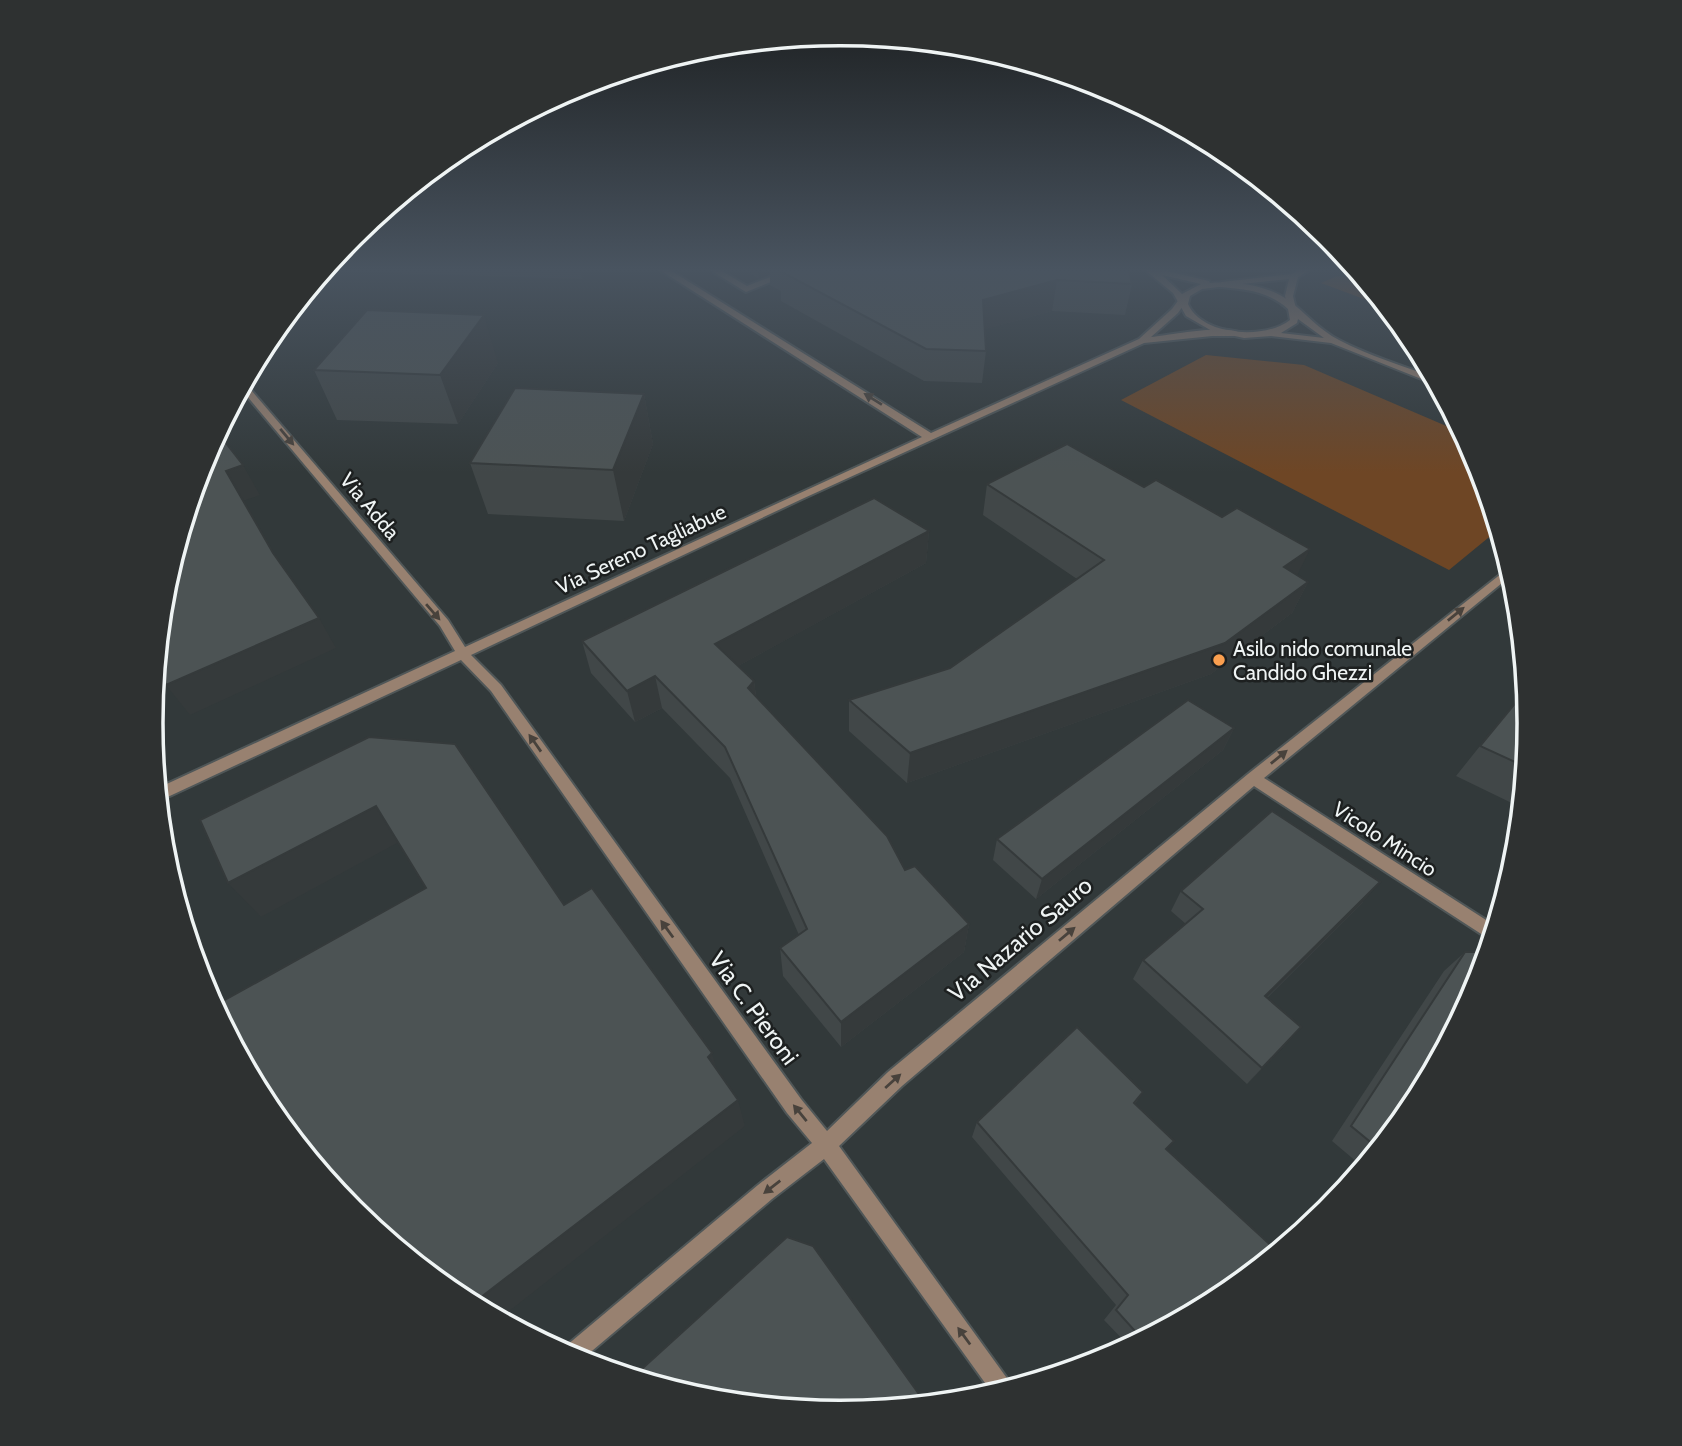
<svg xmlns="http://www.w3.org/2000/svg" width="1682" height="1446" font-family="Cabin,sans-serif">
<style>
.green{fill:#6e4625}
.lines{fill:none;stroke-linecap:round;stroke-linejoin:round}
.service-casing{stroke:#505758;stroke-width:4}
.minor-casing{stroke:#505758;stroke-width:4}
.tertiary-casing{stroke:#505758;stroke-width:4}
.service{fill:#988170;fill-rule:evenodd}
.minor{fill:#988170;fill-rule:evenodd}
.tertiary{fill:#988170;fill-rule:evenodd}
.wall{fill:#414748}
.shaded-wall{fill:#353a3b}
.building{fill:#4c5354;stroke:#353a3b;stroke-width:2}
.oneway{fill:#48423c}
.poi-dot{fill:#fa9f4f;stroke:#1d2020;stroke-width:2.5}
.labels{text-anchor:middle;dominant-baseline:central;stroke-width:5;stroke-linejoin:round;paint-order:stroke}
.street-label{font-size:21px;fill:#eff4f4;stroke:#1d2020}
.poi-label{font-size:21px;fill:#eff4f4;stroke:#1d2020;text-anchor:start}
.near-street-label{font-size:24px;fill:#eff4f4;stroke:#1d2020}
.rim{fill:none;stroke:#eff4f4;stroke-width:3.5}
</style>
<rect width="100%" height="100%" fill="#32393a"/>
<path class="green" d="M 1337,276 L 1357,279 L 1362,276 L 1388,308 L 1321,283 Z
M 1206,355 L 1304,365 L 1465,434 L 1478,459 L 1499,529 L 1449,570 L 1121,400 Z"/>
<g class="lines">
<defs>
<path id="service" d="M 710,270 L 720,270 L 747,286 L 788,270 L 800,270 L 746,292 Z"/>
<path id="minor" d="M 660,270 L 670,270 L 931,433 L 1139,339 L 1172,309 L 1180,298 L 1187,300 L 1178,313 L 1151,337 C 1172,335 1224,324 1240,333 L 1236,336 L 1212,336 L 1144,343 L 802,499 L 471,655 L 501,685 L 801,1099 L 827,1131 L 888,1072 L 1248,774 L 1511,566 L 1513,574 L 1264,778 L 1497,927 L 1492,941 L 1254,786 L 902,1086 L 839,1146 L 1014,1388 L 993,1394 L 824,1159 L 772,1199 L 580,1361 L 560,1351 L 758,1185 L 812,1143 L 787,1113 L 491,691 L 461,660 L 159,801 L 158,788 L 455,651 L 440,626 L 241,389 L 245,383 L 448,620 L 465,647 L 922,437 Z
M 1299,270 L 1310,270 L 1298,277 L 1293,296 L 1296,309 L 1292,312 L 1288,309 L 1285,296 L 1289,279 L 1222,286 L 1218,284 L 1222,282 L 1292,274 Z"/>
<path id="tertiary" d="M 1145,270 L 1162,270 L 1209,281 L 1210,283 C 1235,281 1267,285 1288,300 C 1306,313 1319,330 1339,340 C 1369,356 1404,366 1435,378 L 1439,386 L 1331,343 L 1271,336 L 1244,338 L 1212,331 L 1186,316 L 1173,293 ZM 1162,275 L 1201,284 L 1182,294 ZM 1219,287 C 1244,289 1269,291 1288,309 L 1290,320 C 1265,340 1202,336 1188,304 L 1190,296 L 1202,289 ZM 1298,319 L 1324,338 L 1281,333 L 1297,323 Z"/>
</defs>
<use href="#service" class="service-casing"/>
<use href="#minor" class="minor-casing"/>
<use href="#tertiary" class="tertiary-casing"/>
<use href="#service" class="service"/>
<use href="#minor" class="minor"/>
<use href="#tertiary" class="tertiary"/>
</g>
<path class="wall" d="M 590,270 L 586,272 L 582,279 L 324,271 Z
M 744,270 L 1129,270 L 1132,284 L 1125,315 L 1052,311 L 985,329 L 986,351 L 982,383 L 924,381 L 781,301 L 781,291 L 770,285 L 770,274 L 759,279 Z
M 498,363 L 458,424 L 337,420 L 314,370 Z
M 644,394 L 653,444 L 624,521 L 488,514 L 470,463 Z
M 987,484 L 1298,576 L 1308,582 L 1292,613 L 1211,674 L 907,783 L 849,731 L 849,700 L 950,668 L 1077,579 L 983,515 Z
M 929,531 L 926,563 L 738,666 L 754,681 L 756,696 L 905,870 L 969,924 L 964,952 L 841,1047 L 783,976 L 780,948 L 799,935 L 730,778 L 662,708 L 635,722 L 591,673 L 582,641 Z
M 1531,723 L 1522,808 L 1456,776 L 1480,746 Z
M 1234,728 L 1223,750 L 1036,899 L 993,860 L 997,839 Z
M 1515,867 L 1506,896 L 1500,892 Z
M 1181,891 L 1363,902 L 1267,998 L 1285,1045 L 1247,1084 L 1133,979 L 1143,960 L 1186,924 L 1171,911 Z
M 1465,952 L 1414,1107 L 1364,1168 L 1332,1141 L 1444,971 Z
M 1143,1092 L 1135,1104 L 1166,1150 L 1224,1297 L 1130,1347 L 1104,1320 L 1116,1305 L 972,1137 L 977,1122 Z"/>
<path class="shaded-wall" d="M 580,270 L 590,270 L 586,272 L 582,279 Z
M 758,270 L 769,270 L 770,274 L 759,279 Z
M 1057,280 L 1052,311 L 979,331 L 983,300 Z
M 484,315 L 498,363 L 458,424 L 440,375 Z
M 644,394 L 653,444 L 624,521 L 613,470 Z
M 243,465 L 260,495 L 243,501 L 226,471 Z
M 929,531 L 926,563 L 720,676 L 715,644 Z
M 1310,549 L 1295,580 L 1284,567 Z
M 1308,582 L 1292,613 L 1211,674 L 907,783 L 910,753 Z
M 319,618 L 336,648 L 190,715 L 166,685 Z
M 655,676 L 662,708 L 635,722 L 627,691 Z
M 754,681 L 758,713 L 748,688 Z
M 1234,728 L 1223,750 L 1036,899 L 1042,879 Z
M 376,806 L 399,842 L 261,917 L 228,883 Z
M 1380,882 L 1363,902 L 1250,1014 L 1265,996 Z
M 969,924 L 964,952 L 841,1047 L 841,1022 Z
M 1301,1027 L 1285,1045 L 1247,1084 L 1262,1068 Z
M 712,1053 L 720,1082 L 708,1057 Z
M 738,1100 L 745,1126 L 499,1319 L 472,1304 Z"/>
<path class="building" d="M 782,270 L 1129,270 L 1132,284 L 1057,280 L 983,300 L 986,351 L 926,349 L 780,271 Z
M 367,310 L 484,315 L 440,375 L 314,370 Z
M 515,388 L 644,394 L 613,470 L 470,463 Z
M 218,433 L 243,465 L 226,471 L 273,553 L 319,618 L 166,685 L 157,667 L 165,588 L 204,459 Z
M 1067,444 L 1144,487 L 1156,480 L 1222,517 L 1237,508 L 1310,549 L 1284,567 L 1308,582 L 1225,643 L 910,753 L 849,700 L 950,668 L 1104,560 L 987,484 Z
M 874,498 L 929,531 L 715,644 L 754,681 L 748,688 L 887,836 L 905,870 L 915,866 L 969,924 L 841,1022 L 780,948 L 807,929 L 725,747 L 655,676 L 627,691 L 582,641 Z
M 1527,689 L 1531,723 L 1526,767 L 1480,746 Z
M 1188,700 L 1234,728 L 1042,879 L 997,839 Z
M 369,737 L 455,744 L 564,905 L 592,888 L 712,1053 L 708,1057 L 738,1100 L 472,1304 L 457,1296 L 353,1210 L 267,1106 L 214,1006 L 426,888 L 376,806 L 228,883 L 200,820 Z
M 1272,811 L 1380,882 L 1265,996 L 1301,1027 L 1262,1068 L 1143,960 L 1203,909 L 1181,891 Z
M 1465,952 L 1484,952 L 1488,955 L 1478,987 L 1414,1107 L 1379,1149 L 1351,1126 Z
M 1077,1027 L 1143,1092 L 1134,1103 L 1174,1141 L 1166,1149 L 1278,1252 L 1224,1297 L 1143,1340 L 1116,1310 L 1128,1295 L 977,1122 Z
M 787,1237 L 813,1246 L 926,1404 L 841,1413 L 706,1399 L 633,1377 Z"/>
<defs><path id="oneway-solid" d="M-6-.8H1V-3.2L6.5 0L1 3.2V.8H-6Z" transform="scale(1.75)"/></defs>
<g class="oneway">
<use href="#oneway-solid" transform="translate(873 399) rotate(-148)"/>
<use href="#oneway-solid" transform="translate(287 437) rotate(50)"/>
<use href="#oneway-solid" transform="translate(433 612) rotate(49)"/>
<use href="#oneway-solid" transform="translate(1456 614) rotate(-39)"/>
<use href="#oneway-solid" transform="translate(535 743) rotate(-125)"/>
<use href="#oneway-solid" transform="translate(1279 757) rotate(-39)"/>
<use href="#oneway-solid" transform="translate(667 929) rotate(-126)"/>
<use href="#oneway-solid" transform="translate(1067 934) rotate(-40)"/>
<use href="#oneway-solid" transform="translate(893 1081) rotate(-42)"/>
<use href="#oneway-solid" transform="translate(800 1113) rotate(-129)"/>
<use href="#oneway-solid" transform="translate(772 1187) rotate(142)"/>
<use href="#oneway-solid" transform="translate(964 1336) rotate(-126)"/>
</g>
<linearGradient id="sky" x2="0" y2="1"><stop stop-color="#1c1f20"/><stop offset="0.57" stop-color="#495460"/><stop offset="1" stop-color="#495460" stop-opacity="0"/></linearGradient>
<rect width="1682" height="473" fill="url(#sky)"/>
<circle class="poi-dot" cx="1219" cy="660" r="7"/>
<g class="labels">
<g class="street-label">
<text transform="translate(370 506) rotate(50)">Via Adda</text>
<text transform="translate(641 549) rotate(-25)">Via Sereno Tagliabue</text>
<text transform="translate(1385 839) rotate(33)">Vicolo Mincio</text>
</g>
<g class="poi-label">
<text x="1233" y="648">Asilo nido comunale<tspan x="1233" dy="24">Candido Ghezzi</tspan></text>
</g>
<g class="near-street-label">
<text transform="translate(1020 939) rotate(-40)">Via Nazario Sauro</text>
<text transform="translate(754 1008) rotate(54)">Via C. Pieroni</text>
</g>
</g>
<path d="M0 0H1682V1446H0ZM163 723a677 677 0 1 1 1354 0a677 677 0 1 1-1354 0Z" fill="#2e3131" fill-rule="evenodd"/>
<path class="rim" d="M163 723a677 677 0 1 1 1354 0a677 677 0 1 1-1354 0Z"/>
</svg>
